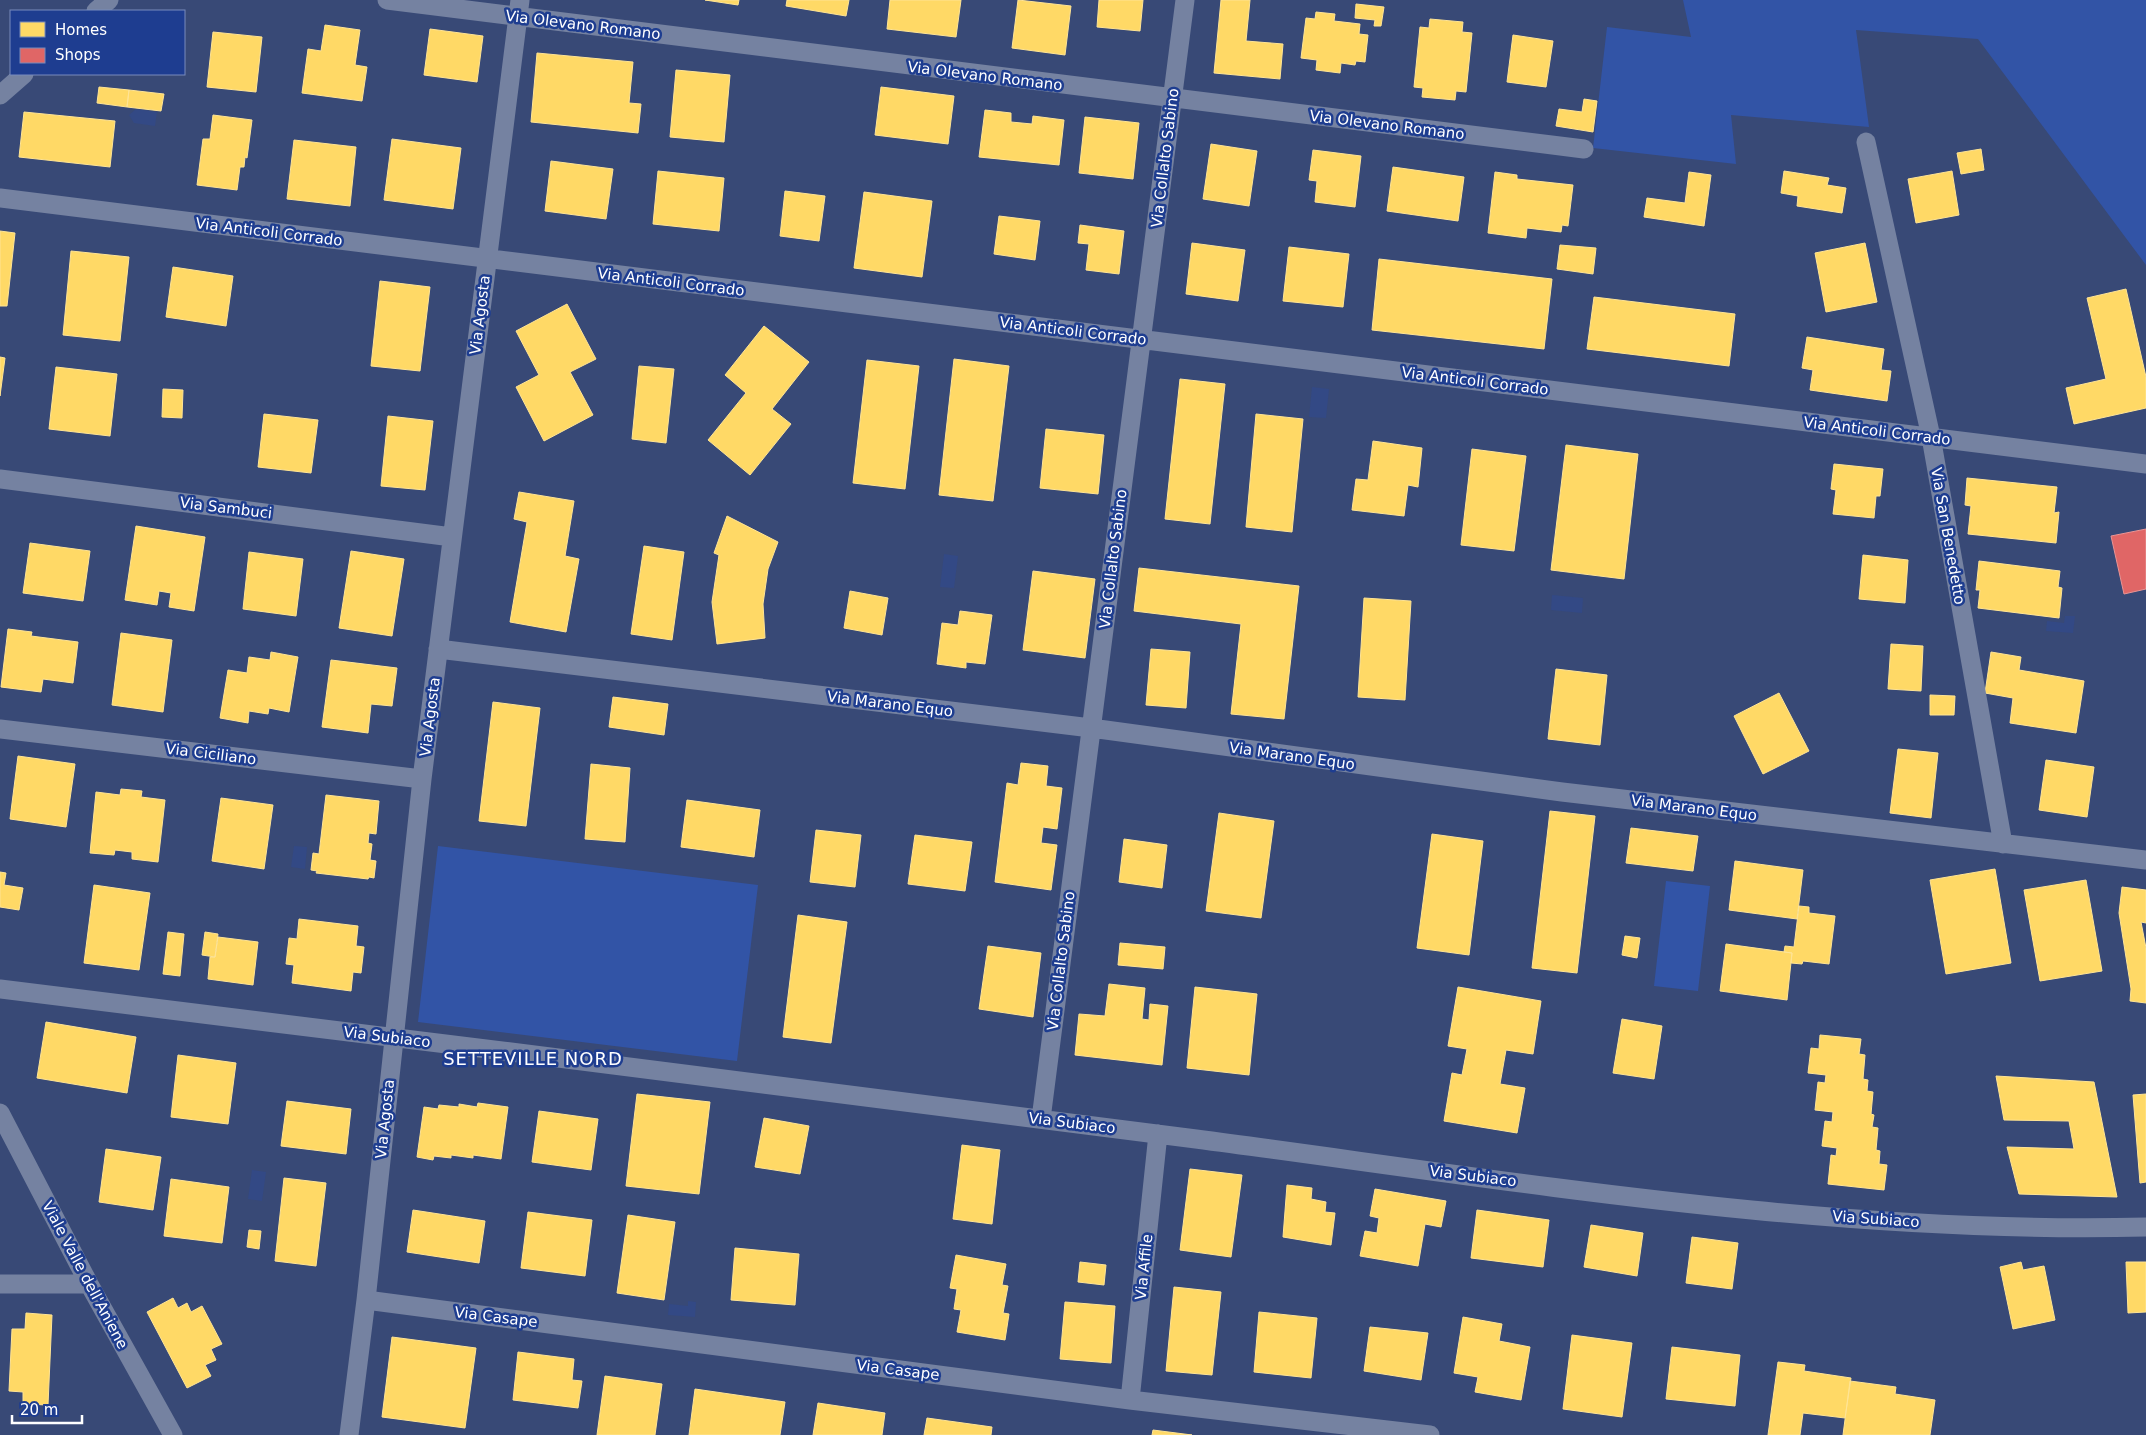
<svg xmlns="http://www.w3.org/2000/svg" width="2146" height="1435" font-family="'DejaVu Sans',sans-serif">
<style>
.green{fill:#3254a6}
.water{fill:#334985}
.homes{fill:#ffd966;stroke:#ffe494}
.shops{fill:#e06666;stroke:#e99494}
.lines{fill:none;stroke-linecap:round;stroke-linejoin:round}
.street{stroke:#7582a1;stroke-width:19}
.labels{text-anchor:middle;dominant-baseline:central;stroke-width:5;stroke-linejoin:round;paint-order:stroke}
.street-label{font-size:15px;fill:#fff;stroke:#1e3d90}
.quarter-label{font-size:18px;letter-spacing:1px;fill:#fff;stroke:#1e3d90}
</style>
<rect width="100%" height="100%" fill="#384976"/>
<path class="green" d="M 1683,0 L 2146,0 L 2146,265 L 1978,39 L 1856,30 L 1869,127 L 1731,115 L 1736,164 L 1593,148 L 1607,27 L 1691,37 Z
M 438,846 L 758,885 L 737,1061 L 418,1022 Z
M 1666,881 L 1710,886 L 1698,991 L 1654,986 Z"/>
<path class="water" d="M 136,109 L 157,112 L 155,126 L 134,123 L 129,115 Z
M 1312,387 L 1329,389 L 1326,418 L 1309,417 Z
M 944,554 L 958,556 L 954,588 L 940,587 Z
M 1552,595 L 1583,598 L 1582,613 L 1551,610 Z
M 2065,616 L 2075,616 L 2073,633 L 2046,631 L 2047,621 L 2064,623 Z
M 294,846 L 307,847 L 305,869 L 291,867 Z
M 252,1170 L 266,1172 L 262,1201 L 248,1199 Z
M 688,1301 L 696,1302 L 695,1317 L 668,1315 L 669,1304 L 688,1306 Z"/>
<path class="homes" d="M 705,0 L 739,0 L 738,5 Z
M 787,0 L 849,0 L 846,16 L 786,6 Z
M 890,0 L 961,0 L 956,37 L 887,29 Z
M 1018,0 L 1071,6 L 1065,55 L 1012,48 Z
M 1099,0 L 1143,0 L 1140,31 L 1097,27 Z
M 1221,0 L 1250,0 L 1246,41 L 1283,44 L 1280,79 L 1214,73 Z
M 1356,4 L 1384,7 L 1381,26 L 1374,26 L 1375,20 L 1355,18 Z
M 1316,12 L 1335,14 L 1334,21 L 1360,24 L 1359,34 L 1368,35 L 1365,62 L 1356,61 L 1355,65 L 1341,63 L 1340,73 L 1316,70 L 1317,60 L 1301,58 L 1306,18 L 1315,19 Z
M 1430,19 L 1463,22 L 1462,32 L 1472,33 L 1466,92 L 1456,91 L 1455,100 L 1422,97 L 1423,88 L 1414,87 L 1420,27 L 1429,28 Z
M 325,25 L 360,30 L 355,65 L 367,67 L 362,101 L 302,93 L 308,49 L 321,51 Z
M 430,29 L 483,36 L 477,82 L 424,75 Z
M 213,32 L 262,37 L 256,92 L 207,87 Z
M 1513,35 L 1553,41 L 1546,87 L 1507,82 Z
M 537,53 L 633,62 L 629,103 L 641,104 L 638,133 L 531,122 Z
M 676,70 L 730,75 L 724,142 L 670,137 Z
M 99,87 L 129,90 L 127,107 L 97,103 Z
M 881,87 L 954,96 L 948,144 L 875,135 Z
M 129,90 L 164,94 L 161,111 L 127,107 Z
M 1584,99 L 1597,101 L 1593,132 L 1556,126 L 1559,109 L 1582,112 Z
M 985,110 L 1011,113 L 1011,122 L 1032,124 L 1033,116 L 1064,120 L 1059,165 L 979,157 Z
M 24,112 L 115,121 L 110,167 L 19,157 Z
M 213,115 L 252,120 L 247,158 L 245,157 L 244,167 L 240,167 L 237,190 L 197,185 L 203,139 L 210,139 Z
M 1085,117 L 1139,123 L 1133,179 L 1079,173 Z
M 392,139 L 461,148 L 453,209 L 384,200 Z
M 294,140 L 356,147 L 350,206 L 287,199 Z
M 1211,144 L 1257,151 L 1249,206 L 1203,199 Z
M 1981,149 L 1984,170 L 1961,174 L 1957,153 Z
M 1313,150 L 1361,156 L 1355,207 L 1315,202 L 1317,181 L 1309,180 Z
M 551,161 L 613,169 L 606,219 L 545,211 Z
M 1393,167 L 1464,177 L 1458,221 L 1387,211 Z
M 658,171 L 724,178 L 719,231 L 653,224 Z
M 1784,171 L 1829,178 L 1827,185 L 1846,188 L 1842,213 L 1797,206 L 1798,196 L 1781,193 Z
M 1952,171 L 1959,215 L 1916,223 L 1908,179 Z
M 1495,172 L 1517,175 L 1517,179 L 1573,185 L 1568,226 L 1562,225 L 1561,232 L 1527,228 L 1526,238 L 1488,233 Z
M 1689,172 L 1711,175 L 1704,226 L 1644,217 L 1647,198 L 1685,203 Z
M 785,191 L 825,196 L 819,241 L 780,236 Z
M 864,192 L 932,201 L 922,277 L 854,268 Z
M 999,216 L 1040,221 L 1035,260 L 994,254 Z
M 1080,225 L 1124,231 L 1119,274 L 1086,270 L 1089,244 L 1078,243 Z
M 0,231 L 15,233 L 7,306 L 0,306 Z
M 1192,243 L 1245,250 L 1238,301 L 1186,294 Z
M 1865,243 L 1877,302 L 1826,312 L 1815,253 Z
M 1560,245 L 1596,248 L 1593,274 L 1557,269 Z
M 1289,247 L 1349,254 L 1343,307 L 1283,301 Z
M 71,251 L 129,257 L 120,341 L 63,335 Z
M 1379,259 L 1552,279 L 1544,349 L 1372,330 Z
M 173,267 L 233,276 L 226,326 L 166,317 Z
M 380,281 L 430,287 L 420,371 L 371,366 Z
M 2126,289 L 2146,377 L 2146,408 L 2074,424 L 2066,388 L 2106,379 L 2087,298 Z
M 1594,297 L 1735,314 L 1729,366 L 1587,349 Z
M 567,304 L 596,359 L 570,372 L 593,415 L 544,441 L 516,387 L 539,375 L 516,331 Z
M 764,326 L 809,362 L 772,409 L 791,424 L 750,475 L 708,440 L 746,393 L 725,375 Z
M 1807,337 L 1884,349 L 1881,370 L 1891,371 L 1887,401 L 1810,390 L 1813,370 L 1802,368 Z
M 0,357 L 5,358 L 0,396 Z
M 954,359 L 1009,366 L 993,501 L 939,495 Z
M 867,360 L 919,366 L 905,489 L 853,483 Z
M 639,366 L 674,369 L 666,443 L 632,439 Z
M 56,367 L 117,374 L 110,436 L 49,429 Z
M 1180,379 L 1225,384 L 1210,524 L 1165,519 Z
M 163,389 L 183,390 L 182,418 L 162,417 Z
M 264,414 L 318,420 L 311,473 L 258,467 Z
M 1256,414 L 1303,419 L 1292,532 L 1246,527 Z
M 388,416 L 433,421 L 425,490 L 381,486 Z
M 1046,429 L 1104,435 L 1098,494 L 1040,488 Z
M 1373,441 L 1422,448 L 1418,487 L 1408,485 L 1404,516 L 1352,510 L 1356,479 L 1368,480 Z
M 1566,445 L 1638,454 L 1624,579 L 1551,570 Z
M 1472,449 L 1526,456 L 1514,551 L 1461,545 Z
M 1834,464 L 1883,469 L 1880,496 L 1876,496 L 1874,518 L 1833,514 L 1836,490 L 1831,489 Z
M 1967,478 L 2057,487 L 2054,513 L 2059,512 L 2056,543 L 1968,534 L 1971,506 L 1965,505 Z
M 519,492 L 574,501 L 565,556 L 579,559 L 566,632 L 510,622 L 527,522 L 514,519 Z
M 727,516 L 778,542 L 768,569 L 763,604 L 765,638 L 717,644 L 712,602 L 719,555 L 714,553 Z
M 136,526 L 205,537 L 194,611 L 169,607 L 171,593 L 159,591 L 157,605 L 125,600 Z
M 30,543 L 90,551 L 83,601 L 23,593 Z
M 644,546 L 684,552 L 672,640 L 631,634 Z
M 351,551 L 404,559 L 392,636 L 339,628 Z
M 249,552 L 303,559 L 296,616 L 243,609 Z
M 1863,555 L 1908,560 L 1905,603 L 1859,599 Z
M 1979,561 L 2060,571 L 2058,587 L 2062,588 L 2059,618 L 1978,608 L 1980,590 L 1976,590 Z
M 1139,568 L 1299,586 L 1284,719 L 1231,714 L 1241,624 L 1134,611 Z
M 1033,571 L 1095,579 L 1085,658 L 1023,650 Z
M 850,591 L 888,598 L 882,635 L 844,628 Z
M 1364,598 L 1411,601 L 1405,700 L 1358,697 Z
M 960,611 L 992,615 L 985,664 L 966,662 L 966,668 L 937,664 L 942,623 L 958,625 Z
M 8,629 L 32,632 L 31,636 L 78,642 L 73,683 L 43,679 L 41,692 L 1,687 Z
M 121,633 L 172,640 L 163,712 L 112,705 Z
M 1891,644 L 1923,646 L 1921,691 L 1888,689 Z
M 1151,649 L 1190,652 L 1186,708 L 1146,705 Z
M 271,652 L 298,657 L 289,712 L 269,708 L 268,714 L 249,711 L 248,723 L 220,718 L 228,670 L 247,673 L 249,657 L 270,660 Z
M 1991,652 L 2021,657 L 2019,670 L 2084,681 L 2076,733 L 2010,723 L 2013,698 L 1985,693 Z
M 331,660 L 397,668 L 392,706 L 371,704 L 368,733 L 322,727 Z
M 1556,669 L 1607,675 L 1600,745 L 1548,739 Z
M 1779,693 L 1809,751 L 1763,774 L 1734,716 Z
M 1930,695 L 1955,696 L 1954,715 L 1930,715 Z
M 613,697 L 668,704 L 664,735 L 609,727 Z
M 493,702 L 540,708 L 526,826 L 479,821 Z
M 1898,749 L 1938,753 L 1931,818 L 1890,813 Z
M 18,756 L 75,764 L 66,827 L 10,819 Z
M 2046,760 L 2094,767 L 2087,817 L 2039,810 Z
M 1021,763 L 1048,766 L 1046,786 L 1062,788 L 1057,829 L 1043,827 L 1041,843 L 1057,845 L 1051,890 L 995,882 L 1007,783 L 1018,785 Z
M 591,764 L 630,768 L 625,842 L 585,839 Z
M 121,789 L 142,791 L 141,797 L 165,800 L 158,862 L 132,859 L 132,852 L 115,850 L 114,855 L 90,853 L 96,792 L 120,795 Z
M 326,795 L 379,801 L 376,834 L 369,833 L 368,843 L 372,844 L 370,860 L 376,861 L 374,878 L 369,877 L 368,879 L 316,873 L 317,871 L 311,870 L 313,853 L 319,854 Z
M 221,798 L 273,805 L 264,869 L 212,861 Z
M 687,800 L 760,810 L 754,857 L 681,847 Z
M 1550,811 L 1595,816 L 1577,973 L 1532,968 Z
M 1219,813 L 1274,821 L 1261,918 L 1206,911 Z
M 1631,828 L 1698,836 L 1693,871 L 1626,863 Z
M 816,830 L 861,835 L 855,887 L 810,882 Z
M 1432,834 L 1483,841 L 1469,955 L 1417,948 Z
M 915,835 L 972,842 L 965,891 L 908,884 Z
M 1124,839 L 1167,845 L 1162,888 L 1119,882 Z
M 1735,861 L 1803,870 L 1797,919 L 1729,910 Z
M 1995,869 L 2011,963 L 1946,974 L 1930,880 Z
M 0,872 L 6,873 L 4,885 L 23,888 L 19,910 L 0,907 Z
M 2086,880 L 2102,971 L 2040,981 L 2024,890 Z
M 94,885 L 150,893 L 139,970 L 84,963 Z
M 2122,887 L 2146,890 L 2146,923 L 2141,922 L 2146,948 L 2146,1003 L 2130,1001 L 2131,989 L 2119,913 Z
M 1799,906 L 1809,907 L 1809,913 L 1835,916 L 1829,964 L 1803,961 L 1802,964 L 1791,963 L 1792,953 L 1784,952 L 1785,946 L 1794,947 Z
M 798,915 L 847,922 L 831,1043 L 783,1037 Z
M 299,919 L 358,926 L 356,946 L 364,947 L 361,973 L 353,972 L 351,991 L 292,983 L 294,965 L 286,964 L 289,938 L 297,939 Z
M 168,932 L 184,934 L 180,976 L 163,974 Z
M 205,932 L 218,934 L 215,957 L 202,955 Z
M 1625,936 L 1640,938 L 1637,958 L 1622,955 Z
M 218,937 L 258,942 L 253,985 L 208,979 L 210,957 L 215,957 Z
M 1120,943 L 1165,947 L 1163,969 L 1118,965 Z
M 1726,944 L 1792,953 L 1787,1000 L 1720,991 Z
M 988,946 L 1041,953 L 1033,1017 L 979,1009 Z
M 1109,984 L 1145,988 L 1142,1019 L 1149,1020 L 1150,1004 L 1168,1006 L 1162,1065 L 1075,1055 L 1079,1014 L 1105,1016 Z
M 1195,987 L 1257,994 L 1249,1075 L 1187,1068 Z
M 1458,987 L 1541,1001 L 1533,1054 L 1506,1050 L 1500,1084 L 1525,1088 L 1517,1133 L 1444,1121 L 1452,1073 L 1462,1075 L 1467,1049 L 1448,1046 Z
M 1622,1019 L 1662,1026 L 1654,1079 L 1613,1073 Z
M 46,1022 L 136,1037 L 127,1093 L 37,1078 Z
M 1820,1035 L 1861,1039 L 1859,1054 L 1865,1055 L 1863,1079 L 1868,1080 L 1867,1091 L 1873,1092 L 1871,1114 L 1874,1115 L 1872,1127 L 1878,1128 L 1876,1150 L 1880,1151 L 1879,1164 L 1887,1165 L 1884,1190 L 1828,1184 L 1831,1155 L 1836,1156 L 1837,1148 L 1822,1146 L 1825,1121 L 1832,1122 L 1833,1112 L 1815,1110 L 1818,1082 L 1825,1083 L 1826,1075 L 1808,1073 L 1811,1048 L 1819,1049 Z
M 178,1055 L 236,1063 L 228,1124 L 171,1117 Z
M 1996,1076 L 2094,1082 L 2117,1197 L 2019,1194 L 2007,1147 L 2074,1149 L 2069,1121 L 2004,1120 Z
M 637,1094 L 710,1102 L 699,1194 L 626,1186 Z
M 2146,1094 L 2146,1182 L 2140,1183 L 2133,1095 Z
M 287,1101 L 351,1109 L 346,1154 L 281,1146 Z
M 478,1103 L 508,1107 L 501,1159 L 473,1155 L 473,1158 L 451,1155 L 451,1158 L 434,1156 L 433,1160 L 417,1157 L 424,1107 L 438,1109 L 439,1105 L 459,1107 L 459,1104 L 477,1107 Z
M 539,1111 L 598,1119 L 591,1170 L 532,1162 Z
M 764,1118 L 809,1126 L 800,1174 L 755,1167 Z
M 962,1145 L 1000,1150 L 992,1224 L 953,1219 Z
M 106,1149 L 161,1157 L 153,1210 L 99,1202 Z
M 1190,1169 L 1242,1175 L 1231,1257 L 1180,1250 Z
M 284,1178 L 326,1183 L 316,1266 L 275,1261 Z
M 171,1179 L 229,1187 L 222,1243 L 164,1236 Z
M 1287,1185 L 1312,1188 L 1311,1199 L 1326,1202 L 1325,1212 L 1335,1213 L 1331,1245 L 1283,1237 Z
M 1375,1189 L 1446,1201 L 1441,1227 L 1425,1224 L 1418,1266 L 1360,1256 L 1365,1231 L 1377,1233 L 1379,1218 L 1370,1216 Z
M 413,1210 L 485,1221 L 479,1263 L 407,1252 Z
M 1477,1210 L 1549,1220 L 1543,1267 L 1471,1258 Z
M 528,1212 L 592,1220 L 585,1276 L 521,1268 Z
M 628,1215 L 675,1222 L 664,1300 L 617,1293 Z
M 1591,1225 L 1643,1233 L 1637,1276 L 1584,1267 Z
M 249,1230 L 261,1231 L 259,1249 L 247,1247 Z
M 1692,1237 L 1738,1243 L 1732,1289 L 1686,1283 Z
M 735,1248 L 799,1254 L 795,1305 L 731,1300 Z
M 956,1255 L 1006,1264 L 1002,1285 L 1008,1286 L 1003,1313 L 1009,1314 L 1005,1340 L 957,1332 L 961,1310 L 954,1309 L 957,1289 L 950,1288 Z
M 1080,1262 L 1106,1265 L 1104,1285 L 1078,1282 Z
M 2021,1262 L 2023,1270 L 2044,1266 L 2055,1320 L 2013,1329 L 2000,1267 Z
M 2126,1262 L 2146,1262 L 2146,1312 L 2128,1313 Z
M 1174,1287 L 1221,1292 L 1212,1375 L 1166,1371 Z
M 173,1298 L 178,1308 L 187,1303 L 191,1312 L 202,1306 L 222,1344 L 211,1349 L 216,1360 L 205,1365 L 211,1376 L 187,1388 L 147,1312 Z
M 1065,1302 L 1115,1306 L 1111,1363 L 1060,1359 Z
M 1259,1312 L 1317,1318 L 1311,1378 L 1254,1372 Z
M 26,1313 L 52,1315 L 48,1405 L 23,1404 L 23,1392 L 9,1391 L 12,1329 L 25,1329 Z
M 1463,1317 L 1502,1324 L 1499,1341 L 1530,1347 L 1521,1400 L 1475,1392 L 1478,1377 L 1454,1373 Z
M 1370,1327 L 1428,1333 L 1421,1380 L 1364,1371 Z
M 1572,1335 L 1632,1343 L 1622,1417 L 1563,1409 Z
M 392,1337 L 476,1348 L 465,1428 L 382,1417 Z
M 1672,1347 L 1740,1355 L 1735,1406 L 1666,1399 Z
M 518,1352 L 574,1359 L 572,1380 L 582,1381 L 578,1408 L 513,1400 Z
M 1778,1362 L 1805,1365 L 1804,1371 L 1851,1378 L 1845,1418 L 1803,1413 L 1800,1435 L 1768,1435 Z
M 605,1376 L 662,1384 L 655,1435 L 597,1435 Z
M 1850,1381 L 1896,1387 L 1895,1394 L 1935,1400 L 1930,1435 L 1843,1435 Z
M 695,1389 L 785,1402 L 780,1435 L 689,1435 Z
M 818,1403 L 885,1413 L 882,1435 L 813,1435 Z
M 927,1418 L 992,1427 L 991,1435 L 924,1435 Z
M 1153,1430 L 1192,1435 L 1152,1435 Z"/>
<path class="shops" d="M 2146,529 L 2146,589 L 2124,594 L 2111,536 Z"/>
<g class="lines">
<path class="street" d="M 387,0 L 1584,149
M 96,11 L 109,0
M 0,95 L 24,74
M 1866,142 L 1931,437 L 2003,844
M 0,198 L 2146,464
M 0,479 L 452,537
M 438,649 L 1091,728 L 1562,792 L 2146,860
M 0,729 L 422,779
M 0,989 C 399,1038 797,1087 1196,1139 C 1509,1180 1829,1235 2146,1227
M 0,1113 L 89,1284 L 173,1435
M 1041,1119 L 1185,0
M 0,1284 L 89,1284
M 366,1300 L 1130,1400 L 1430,1435
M 1130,1400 L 1158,1134
M 349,1435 L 366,1300 L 422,779 L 520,0"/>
</g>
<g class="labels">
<g class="street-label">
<text transform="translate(583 25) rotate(7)">Via Olevano Romano</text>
<text transform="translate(985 76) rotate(7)">Via Olevano Romano</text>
<text transform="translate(1387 125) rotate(7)">Via Olevano Romano</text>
<text transform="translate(1165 158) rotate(-83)">Via Collalto Sabino</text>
<text transform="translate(269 232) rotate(7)">Via Anticoli Corrado</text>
<text transform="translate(671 282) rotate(7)">Via Anticoli Corrado</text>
<text transform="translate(480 315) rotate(-83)">Via Agosta</text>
<text transform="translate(1073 331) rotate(7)">Via Anticoli Corrado</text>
<text transform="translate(1475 381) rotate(7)">Via Anticoli Corrado</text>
<text transform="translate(1877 431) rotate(7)">Via Anticoli Corrado</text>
<text transform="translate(226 508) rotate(7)">Via Sambuci</text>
<text transform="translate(1948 536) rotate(80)">Via San Benedetto</text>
<text transform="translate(1113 559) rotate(-83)">Via Collalto Sabino</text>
<text transform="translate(890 704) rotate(7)">Via Marano Equo</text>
<text transform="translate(430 717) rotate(-83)">Via Agosta</text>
<text transform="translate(211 754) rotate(7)">Via Ciciliano</text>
<text transform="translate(1292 756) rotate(8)">Via Marano Equo</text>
<text transform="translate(1694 808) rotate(7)">Via Marano Equo</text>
<text transform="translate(1061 961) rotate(-83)">Via Collalto Sabino</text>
<text transform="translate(387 1037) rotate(7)">Via Subiaco</text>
<text transform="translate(385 1119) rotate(-84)">Via Agosta</text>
<text transform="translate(1072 1123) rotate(7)">Via Subiaco</text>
<text transform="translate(1473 1176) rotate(7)">Via Subiaco</text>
<text transform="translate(1876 1219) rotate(4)">Via Subiaco</text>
<text transform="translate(1144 1267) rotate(-84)">Via Affile</text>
<text transform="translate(85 1275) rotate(62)">Viale Valle dell'Aniene</text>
<text transform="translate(496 1317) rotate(7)">Via Casape</text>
<text transform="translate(898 1370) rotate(7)">Via Casape</text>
</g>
<g class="quarter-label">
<text x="533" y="1058">SETTEVILLE NORD</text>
</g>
</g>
<rect x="10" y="10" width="175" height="65" fill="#1e3d90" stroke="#788bbc"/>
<rect x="20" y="22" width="25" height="15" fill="#ffd966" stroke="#788bbc"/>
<text x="55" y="35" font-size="15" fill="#ffffff">Homes</text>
<rect x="20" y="48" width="25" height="15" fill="#e06666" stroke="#788bbc"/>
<text x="55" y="60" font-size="15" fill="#ffffff">Shops</text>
<path d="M12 1415v8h70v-8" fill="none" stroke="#ffffff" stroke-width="2.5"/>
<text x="20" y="1415" font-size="15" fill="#ffffff" stroke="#1e3d90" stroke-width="4" paint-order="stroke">20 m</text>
</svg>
